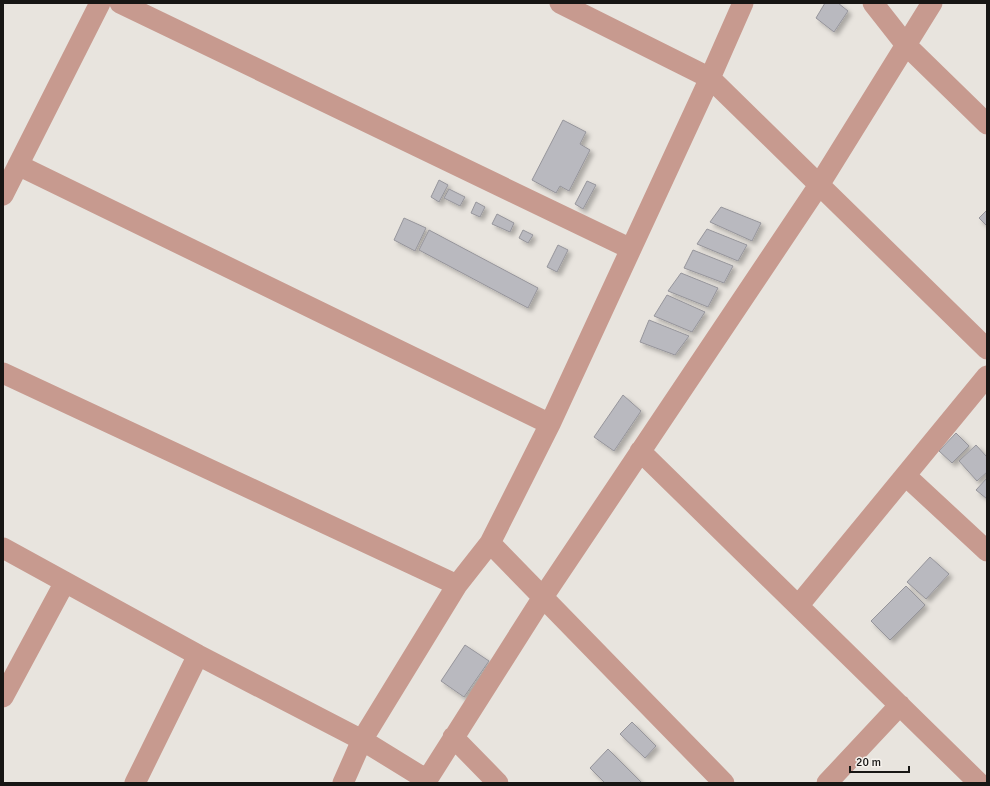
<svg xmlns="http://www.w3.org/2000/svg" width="990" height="786" font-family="Signika,sans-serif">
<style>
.building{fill:#b9b9bf;stroke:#96959b;filter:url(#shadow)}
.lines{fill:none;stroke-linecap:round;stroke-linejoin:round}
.minor{stroke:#c79a8f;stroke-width:21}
</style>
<defs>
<filter id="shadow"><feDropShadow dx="3.5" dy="3.5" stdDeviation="2" flood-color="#0004"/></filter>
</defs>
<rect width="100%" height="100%" fill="#e8e4de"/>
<path class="building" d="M 825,3 L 838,3 L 848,11 L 834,32 L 816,18 Z
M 563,120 L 586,132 L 580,144 L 590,150 L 569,191 L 560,186 L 556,193 L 532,180 Z
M 439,180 L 448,185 L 439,202 L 431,197 Z
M 587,181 L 596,185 L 583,209 L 575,204 Z
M 449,189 L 465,197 L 460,206 L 444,198 Z
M 476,202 L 485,207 L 480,217 L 471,213 Z
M 721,207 L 761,223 L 752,241 L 710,222 Z
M 987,210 L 987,226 L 979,218 Z
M 497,214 L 514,223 L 510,232 L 492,224 Z
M 404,218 L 426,228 L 415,251 L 394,240 Z
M 707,229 L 747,245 L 738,261 L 697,244 Z
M 429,230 L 538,288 L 528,308 L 419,250 Z
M 523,230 L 533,235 L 528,243 L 519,238 Z
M 558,245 L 568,250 L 557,272 L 547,267 Z
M 693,250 L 733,266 L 724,283 L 684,268 Z
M 681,273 L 718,288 L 708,307 L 668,291 Z
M 667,295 L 705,312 L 692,332 L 654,316 Z
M 649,320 L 689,336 L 675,355 L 640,342 Z
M 623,395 L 641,411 L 614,451 L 594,437 Z
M 956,433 L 969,446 L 952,463 L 939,451 Z
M 976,445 L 987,457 L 987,472 L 977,481 L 959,461 Z
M 987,478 L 987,499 L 976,490 Z
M 930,557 L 949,574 L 926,599 L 907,582 Z
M 906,586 L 925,605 L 890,640 L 871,621 Z
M 465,645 L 489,661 L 464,697 L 441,681 Z
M 632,722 L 656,746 L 645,758 L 620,734 Z
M 608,749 L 642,783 L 605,783 L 590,768 Z"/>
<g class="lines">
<path class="minor" d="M 120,3 L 631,249
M 560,3 L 710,78 L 987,349
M 873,3 L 906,45 L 987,124
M 18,165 L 550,424
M 3,195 L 100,3
M 3,373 L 457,585
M 640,451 L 979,783
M 906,476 L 987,551
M 490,543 L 724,783
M 3,548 L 198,655 L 362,740 L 427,780
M 798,606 L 987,376
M 3,697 L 65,582
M 453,737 L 498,783
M 135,783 L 198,655
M 343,783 L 362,740 L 457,585 L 490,543 L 550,424 L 710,78 L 743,3
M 425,783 L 543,597 L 819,185 L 932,3
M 827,783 L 900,705"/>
</g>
<rect width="990" height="786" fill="none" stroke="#171614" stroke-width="8"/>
<path d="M850 766v6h59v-6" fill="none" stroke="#171614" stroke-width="2"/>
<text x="856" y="766" font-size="12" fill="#171614" stroke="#f5f1ec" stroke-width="3" paint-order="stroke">20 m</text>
</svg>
